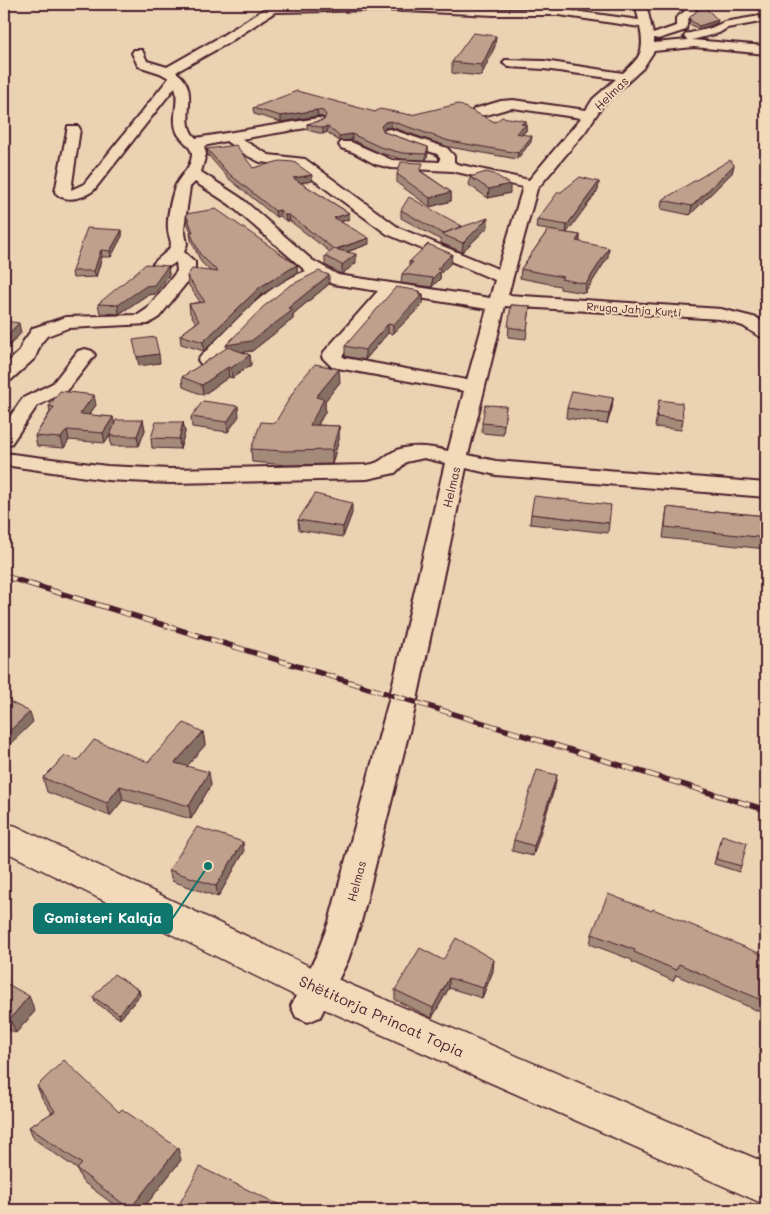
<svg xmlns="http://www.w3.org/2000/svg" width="770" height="1214" font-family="Mali,sans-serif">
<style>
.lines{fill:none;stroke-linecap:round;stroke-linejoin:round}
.minor-casing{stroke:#4a1f2b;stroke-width:4}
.major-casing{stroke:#4a1f2b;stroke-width:3}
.minor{fill:#f1d9b9;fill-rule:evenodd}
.major{fill:#f1d9b9;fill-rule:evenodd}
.rail-casing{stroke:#4a1f2b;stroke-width:5.5}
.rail{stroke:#f1d9b9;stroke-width:4;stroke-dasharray:12;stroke-linecap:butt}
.wall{fill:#a38a79;stroke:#4a1f2b}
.shaded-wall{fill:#857063;stroke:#4a1f2b}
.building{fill:#bea08d;stroke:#4a1f2b}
.labels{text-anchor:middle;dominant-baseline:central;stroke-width:4;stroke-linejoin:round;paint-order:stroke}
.far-street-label{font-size:11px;fill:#4a1f2b;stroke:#f1d9b9}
.street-label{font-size:12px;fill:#4a1f2b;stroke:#f1d9b9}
.near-street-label{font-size:15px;fill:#4a1f2b;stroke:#f1d9b9}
.leader{fill:none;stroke:#0f766e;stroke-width:2}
.callout-dot{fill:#0f766e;stroke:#f1d9b9;stroke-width:2}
.callout{fill:#0f766e;stroke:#0f766e;stroke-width:2}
.callout-label{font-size:14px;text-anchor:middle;font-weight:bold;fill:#fff}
</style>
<rect width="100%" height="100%" fill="#ead2b3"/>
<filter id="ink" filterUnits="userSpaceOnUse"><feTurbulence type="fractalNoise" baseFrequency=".02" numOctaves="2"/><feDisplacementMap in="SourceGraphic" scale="10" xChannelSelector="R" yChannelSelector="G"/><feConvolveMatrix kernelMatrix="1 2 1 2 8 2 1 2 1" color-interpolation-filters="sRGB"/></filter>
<g filter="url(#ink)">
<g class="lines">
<defs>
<path id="minor" d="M 385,4 L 494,9 L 559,9 L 639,20 L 635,4 L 646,4 L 653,34 L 676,26 L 676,18 L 685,11 L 680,4 L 691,4 L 697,12 L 688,19 L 686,30 L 658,39 L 654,38 L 654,43 L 688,40 L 684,37 L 686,34 L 711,28 L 724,22 L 766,15 L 766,21 L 727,28 L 719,33 L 692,40 L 766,46 L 766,54 L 694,47 L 654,51 L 643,68 L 603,105 L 585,132 L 537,189 L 508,295 L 721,309 L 757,318 L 766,324 L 766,338 L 759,336 L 743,326 L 720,319 L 505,306 L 468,455 L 496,461 L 766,483 L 766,497 L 496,475 L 466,468 L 417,700 L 361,922 L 348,960 L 320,1017 L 308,1022 L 296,1017 L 291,1006 L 316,956 L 329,922 L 389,700 L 445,463 L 424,458 L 406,462 L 395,473 L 367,479 L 170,483 L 107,480 L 4,465 L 4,453 L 107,466 L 170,469 L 367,465 C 380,463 380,460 391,453 C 407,443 431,447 448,451 L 464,391 L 332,367 L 322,357 L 324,352 L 378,291 L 333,284 L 319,278 C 276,294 246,332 215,364 L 208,366 L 201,364 L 198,360 L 201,356 C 233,324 263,287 306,271 L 229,204 L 195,182 L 190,187 L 184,228 L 187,244 L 184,252 L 195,262 L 195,272 L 192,276 L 159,317 L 148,324 L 68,328 L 47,336 L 41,343 L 35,358 L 11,380 L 4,382 L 4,366 L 19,352 L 23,342 L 33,328 L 66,317 L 138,315 L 147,309 L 177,271 L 176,262 C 169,267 165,270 156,268 L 153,264 C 158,257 169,253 171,244 C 171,240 168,234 168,229 C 167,217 171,199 175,187 C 179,176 192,168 192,154 C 191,145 180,140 177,132 C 171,118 180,101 175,87 L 94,190 C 84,198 65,204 55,192 L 68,126 L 78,126 L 80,129 L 71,190 L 84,184 L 169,78 L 160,73 L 138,66 L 132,53 L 134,50 L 142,50 L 147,61 L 167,67 L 220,37 L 268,7 ZM 383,10 L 494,15 L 559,15 L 640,27 C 645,51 641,57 623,73 L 544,61 L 505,60 L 503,63 L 509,67 L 544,69 L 616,79 L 593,99 L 586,110 L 513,100 L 501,101 L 474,109 L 472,112 L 474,115 C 486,118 501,109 513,108 L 581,118 L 529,180 L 457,164 L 454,162 L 454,156 L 447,148 L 390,129 L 385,130 L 383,133 L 385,136 L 437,154 L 440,157 L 440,162 L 392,160 L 351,142 L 341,142 L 339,145 L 341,148 L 353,152 L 375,164 L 391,168 L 452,171 L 523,187 L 498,269 L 399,228 L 305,159 L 269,155 L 241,139 L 318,126 L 323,125 L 325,122 L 323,119 L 318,118 L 196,138 C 177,122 203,90 176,72 L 228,43 L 275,12 ZM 226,141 L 246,155 L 260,162 L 295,166 L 387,234 L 495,280 L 490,298 L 338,275 L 312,260 L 241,198 L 201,172 L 206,154 L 204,146 ZM 395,294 L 487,309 L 467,380 L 345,358 L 342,356 Z
M 85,349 L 92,351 L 95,355 L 67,391 L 37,406 L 11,444 L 4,446 L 4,425 L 23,398 L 53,383 L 78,351 Z"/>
<path id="major" d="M 4,823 L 16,826 L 330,976 L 766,1163 L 766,1205 L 304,1000 L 4,851 Z"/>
</defs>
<use href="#minor" class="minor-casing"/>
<use href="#major" class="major-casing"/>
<use href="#minor" class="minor"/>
<use href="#major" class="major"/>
<defs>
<path id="rail" d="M 4,576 L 766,810"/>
</defs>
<use href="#rail" class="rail-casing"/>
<use href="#rail" class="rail"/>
</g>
<path class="wall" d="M 693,4 L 707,4 L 705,8 L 718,20 L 717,23 L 699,29 L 689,24 L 690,17 L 698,10 Z
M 495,46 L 481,76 L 452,73 L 452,62 Z
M 253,108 L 375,112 L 495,122 L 526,121 L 526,131 L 522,134 L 531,142 L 517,159 L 449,147 L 391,127 L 385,128 L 383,130 L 384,132 L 428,147 L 428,153 L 426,160 L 402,159 L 380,153 L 352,140 L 339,141 L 327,132 L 323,134 L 307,130 L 307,124 L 324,120 L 325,119 L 323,117 L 318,116 L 281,122 L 254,114 Z
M 207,149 L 253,168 L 312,181 L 301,183 L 349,213 L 349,219 L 341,222 L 369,244 L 347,252 L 356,263 L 342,274 L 325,265 L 325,256 L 330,252 L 290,221 L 286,221 L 280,216 L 276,217 L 228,178 L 208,155 Z
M 734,165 L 732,173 L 690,215 L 661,209 L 662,200 Z
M 422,172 L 451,192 L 451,201 L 430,207 L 397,183 L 397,174 Z
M 470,177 L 510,193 L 488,198 L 469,185 Z
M 599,182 L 598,190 L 566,233 L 580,235 L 580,242 L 608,257 L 585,293 L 560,289 L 560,286 L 520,278 L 521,269 L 548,230 L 536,228 L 537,220 L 561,192 Z
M 401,210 L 462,226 L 462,227 L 488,227 L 462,252 L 441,243 L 441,240 L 401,218 Z
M 186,214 L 297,265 L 297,273 L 261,295 L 204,351 L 181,344 L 180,335 L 196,323 L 190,313 L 189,304 L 200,302 L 188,284 L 187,276 L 210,271 L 201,262 L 191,240 L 190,232 L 191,232 L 187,222 Z
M 122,230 L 122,236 L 111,257 L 102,257 L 96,277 L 73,278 L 72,271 Z
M 409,262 L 451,263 L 440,274 L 440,279 L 432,287 L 401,283 L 402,274 L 409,266 Z
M 168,266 L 169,275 L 155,294 L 147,295 L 119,314 L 100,313 L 98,304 Z
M 329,284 L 293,314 L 293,319 L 252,351 L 243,352 L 250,355 L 251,365 L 232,378 L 229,377 L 203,395 L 183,387 L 182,377 Z
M 420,291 L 420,294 L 423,294 L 423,304 L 393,334 L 388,333 L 365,360 L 345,356 L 345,346 Z
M 511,305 L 530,306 L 526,339 L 508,337 Z
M 4,321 L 21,333 L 6,349 L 4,349 Z
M 340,382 L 325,401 L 325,412 L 318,425 L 339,426 L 339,439 L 332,464 L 286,465 L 252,462 L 251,449 L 275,423 Z
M 613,398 L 612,408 L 607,424 L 566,418 L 567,408 Z
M 659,400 L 683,420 L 681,430 L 655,427 Z
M 96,405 L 89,415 L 113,417 L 114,424 L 143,420 L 145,430 L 139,446 L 111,446 L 110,436 L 105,443 L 69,440 L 64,448 L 37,446 L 35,436 L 50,412 L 49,406 Z
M 506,406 L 503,435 L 482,433 L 482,423 Z
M 239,416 L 228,432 L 192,427 L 191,417 Z
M 183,422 L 185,432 L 180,449 L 152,448 L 151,438 Z
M 667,507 L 715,513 L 715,511 L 766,516 L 766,549 L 663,538 Z
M 352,513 L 343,537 L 299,530 L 298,520 Z
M 531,514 L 609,523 L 608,533 L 530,524 Z
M 203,732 L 205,745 L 187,766 L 211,785 L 191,819 L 123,800 L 110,816 L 47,792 L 43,778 L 78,760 L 148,762 Z
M 555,786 L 533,856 L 512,851 L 514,840 Z
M 720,840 L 741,866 L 739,872 L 714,864 Z
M 244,852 L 218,897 L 172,881 L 169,870 Z
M 592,934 L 766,956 L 766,1006 L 763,1013 L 676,975 L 673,981 L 632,962 L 632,960 L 590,944 Z
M 443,960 L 493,971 L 482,998 L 449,988 L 432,1018 L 395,1000 L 395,990 Z
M 4,982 L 35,1011 L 16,1033 L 10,1030 L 4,1038 Z
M 139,990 L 140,995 L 120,1019 L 95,1002 L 93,997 Z
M 37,1086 L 119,1112 L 181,1160 L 142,1210 L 121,1210 L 82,1181 L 77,1169 L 34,1139 L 29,1127 L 52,1113 L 42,1098 Z"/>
<path class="shaded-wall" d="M 718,20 L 717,23 L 699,29 L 699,26 Z
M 496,36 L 495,46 L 481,76 L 482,65 Z
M 317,110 L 318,116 L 281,122 L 281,116 Z
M 391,121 L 391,127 L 385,128 L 381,132 L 381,126 L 385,122 Z
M 526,121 L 526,131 L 515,139 L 516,133 L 521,124 Z
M 327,126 L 327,132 L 323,134 L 323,128 Z
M 352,134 L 352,140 L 339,141 L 339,136 Z
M 532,136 L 531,142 L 517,159 L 518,153 Z
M 428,147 L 428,153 L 426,160 L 426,154 Z
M 734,165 L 732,173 L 690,215 L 692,206 Z
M 312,175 L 312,181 L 293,184 L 293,178 Z
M 599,182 L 598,190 L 566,234 L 567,225 Z
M 510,184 L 510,193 L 488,198 L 489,189 Z
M 451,192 L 451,201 L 430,207 L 430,198 Z
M 280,210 L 280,216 L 276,217 L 275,211 Z
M 349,213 L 349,219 L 334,224 L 334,218 Z
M 285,215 L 289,215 L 290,221 L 286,221 Z
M 488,218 L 488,227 L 462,252 L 463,243 Z
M 122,230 L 122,236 L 111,257 L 110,251 Z
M 580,235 L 579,244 L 576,241 Z
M 369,238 L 369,244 L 335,256 L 335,250 Z
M 609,248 L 608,257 L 585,293 L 586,284 Z
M 101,250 L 102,257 L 96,277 L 94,271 Z
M 356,254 L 356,263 L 342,274 L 342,265 Z
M 452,254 L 451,263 L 440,274 L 440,279 L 432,287 L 433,278 L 437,269 Z
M 297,265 L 297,273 L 261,295 L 204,351 L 203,342 L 260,287 Z
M 168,266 L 169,275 L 155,294 L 147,295 L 119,314 L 118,305 Z
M 329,275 L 329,284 L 293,314 L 293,319 L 252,351 L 227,354 L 226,345 L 288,308 Z
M 420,291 L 420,298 L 423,294 L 423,304 L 393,334 L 393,325 Z
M 19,323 L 21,333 L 6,349 L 4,339 Z
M 388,324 L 388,333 L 365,360 L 365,350 Z
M 159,354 L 160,363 L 139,366 L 137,357 Z
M 250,355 L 251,365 L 232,378 L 231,368 Z
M 228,367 L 229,377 L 203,395 L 202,385 Z
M 339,369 L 340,382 L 325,401 L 325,412 L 310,438 L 310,425 L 316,397 Z
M 94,395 L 96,405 L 82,424 L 80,414 Z
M 613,398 L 612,408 L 607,424 L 609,414 Z
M 238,406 L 239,416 L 228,432 L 227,422 Z
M 113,417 L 115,427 L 105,443 L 103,433 Z
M 143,420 L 145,430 L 139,446 L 137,436 Z
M 183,422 L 185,432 L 180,449 L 179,439 Z
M 339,426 L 339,439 L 332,464 L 332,450 Z
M 67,430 L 69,440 L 64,448 L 61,438 Z
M 352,503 L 352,513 L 343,537 L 343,527 Z
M 30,712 L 33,722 L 4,750 L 4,736 Z
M 203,732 L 205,745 L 178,777 L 175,763 Z
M 209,772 L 211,785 L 191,819 L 189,806 Z
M 557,775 L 555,786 L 533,856 L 534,846 Z
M 120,786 L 123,800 L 110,816 L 107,803 Z
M 243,842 L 244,852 L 218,897 L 216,886 Z
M 494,960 L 493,971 L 482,998 L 483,988 Z
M 449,978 L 449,988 L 432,1018 L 433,1008 Z
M 139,990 L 140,995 L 120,1019 L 119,1014 Z
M 29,996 L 35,1011 L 16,1033 L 10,1019 Z
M 4,1015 L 10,1030 L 4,1038 Z
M 178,1148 L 181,1160 L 142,1210 L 131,1210 L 130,1209 Z"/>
<path class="building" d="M 696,4 L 706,4 L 705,7 L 718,20 L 699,26 L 690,20 L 690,17 L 699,9 Z
M 473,33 L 496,36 L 482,65 L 452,62 Z
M 297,91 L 375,112 L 380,109 L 411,115 L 458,104 L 495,122 L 502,117 L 526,121 L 521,124 L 526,125 L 516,133 L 532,136 L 518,153 L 449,141 L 391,121 L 385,122 L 381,126 L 384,132 L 428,147 L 426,154 L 402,153 L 380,147 L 352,134 L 339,136 L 327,126 L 323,128 L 307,124 L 324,120 L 326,115 L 323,111 L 317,110 L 281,116 L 253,108 Z
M 236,145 L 253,168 L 280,161 L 294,162 L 312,175 L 293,178 L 349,213 L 334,218 L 369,238 L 336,249 L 334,249 L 289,215 L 285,215 L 280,210 L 275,211 L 227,172 L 207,149 Z
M 730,160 L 734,165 L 692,206 L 662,200 Z
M 401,162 L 423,163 L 420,171 L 451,192 L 430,198 L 397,174 Z
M 486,172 L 494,174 L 510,184 L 489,189 L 470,177 Z
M 580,177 L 599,182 L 567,225 L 537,220 L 558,192 L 561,192 Z
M 409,197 L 462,226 L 443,234 L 401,210 Z
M 216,209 L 297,265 L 260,287 L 203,342 L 180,335 L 199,321 L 189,304 L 205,302 L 187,276 L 192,269 L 218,272 L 200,254 L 190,232 L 193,232 L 186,214 Z
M 488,218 L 463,243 L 441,234 Z
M 87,228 L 122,230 L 110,251 L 101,250 L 94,271 L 72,271 Z
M 548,230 L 580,235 L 576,241 L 609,248 L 586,284 L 561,279 L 563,277 L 521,269 Z
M 428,244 L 452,254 L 437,269 L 441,270 L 433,278 L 402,274 L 413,262 L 409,262 Z
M 334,249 L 356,254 L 342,265 L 325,256 Z
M 146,264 L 168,266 L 154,285 L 146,286 L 118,305 L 98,304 Z
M 319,271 L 329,275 L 288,308 L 293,310 L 251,341 L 226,345 L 263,307 L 289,286 Z
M 396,287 L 420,291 L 418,293 L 423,294 L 393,325 L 388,324 L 365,350 L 345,346 Z
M 511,305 L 530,306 L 527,330 L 508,327 Z
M 4,321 L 19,323 L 4,339 Z
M 155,337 L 159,354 L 137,357 L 133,340 Z
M 228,347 L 250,355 L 231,368 L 228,367 L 202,385 L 182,377 Z
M 315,364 L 339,369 L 316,397 L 324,399 L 310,425 L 339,426 L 332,450 L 285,451 L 251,449 L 261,422 L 275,423 L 298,384 Z
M 60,391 L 94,395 L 80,414 L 113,417 L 103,433 L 67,430 L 61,438 L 35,436 L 54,407 L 49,406 Z
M 572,391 L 613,398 L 609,414 L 567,408 Z
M 659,400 L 682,403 L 683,420 L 657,417 Z
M 203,401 L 238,406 L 227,422 L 191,417 Z
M 485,405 L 506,406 L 504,425 L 482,423 Z
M 116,420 L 143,420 L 137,436 L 110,436 Z
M 156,422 L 183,422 L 179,439 L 151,438 Z
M 315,494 L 352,503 L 343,527 L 298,520 Z
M 534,496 L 611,505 L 609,523 L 531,514 Z
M 667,507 L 715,513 L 715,511 L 766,516 L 766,538 L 665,527 Z
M 4,699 L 30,712 L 4,736 Z
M 184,723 L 203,732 L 175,763 L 209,772 L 189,806 L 120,786 L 107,803 L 43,778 L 65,756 L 78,760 L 94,740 L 148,762 Z
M 537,770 L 557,775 L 534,846 L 514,840 Z
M 197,827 L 243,842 L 216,886 L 169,870 Z
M 722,835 L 747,843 L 741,866 L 716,859 Z
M 608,894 L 652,911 L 653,909 L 766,956 L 766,1002 L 679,964 L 676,970 L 634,952 L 635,950 L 592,934 Z
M 456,938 L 494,960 L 483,988 L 449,978 L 433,1008 L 395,990 L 420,948 L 443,960 Z
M 114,974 L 139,990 L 119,1014 L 93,997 Z
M 4,982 L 29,996 L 10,1019 L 4,1015 L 4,1016 Z
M 64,1060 L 119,1112 L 122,1109 L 178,1148 L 130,1209 L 77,1169 L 82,1164 L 29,1127 L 55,1111 L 37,1086 Z
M 200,1167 L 284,1207 L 285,1205 L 296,1210 L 176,1210 Z"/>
</g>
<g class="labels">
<g class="far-street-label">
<text transform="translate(634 309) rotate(4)">Rruga Jahja Kurti</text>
</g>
<g class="street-label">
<text transform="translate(611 93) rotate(-44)">Helmas</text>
<text transform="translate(451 487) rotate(-77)">Helmas</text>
<text transform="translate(356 881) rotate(-75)">Helmas</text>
</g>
<g class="near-street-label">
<text transform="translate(382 1016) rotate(24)">Shëtitorja Princat Topia</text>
</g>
</g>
<path class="leader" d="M208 866L172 919"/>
<circle class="callout-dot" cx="208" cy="866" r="5"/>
<rect class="callout" x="34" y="904" width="138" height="29" rx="5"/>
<g class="callout-label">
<text x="103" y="923">Gomisteri Kalaja</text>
</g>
<rect width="770" height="1214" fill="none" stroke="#f1d9b9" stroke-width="20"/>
<rect x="10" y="10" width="750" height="1194" fill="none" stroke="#4a1f2b" stroke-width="2" filter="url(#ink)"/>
</svg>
